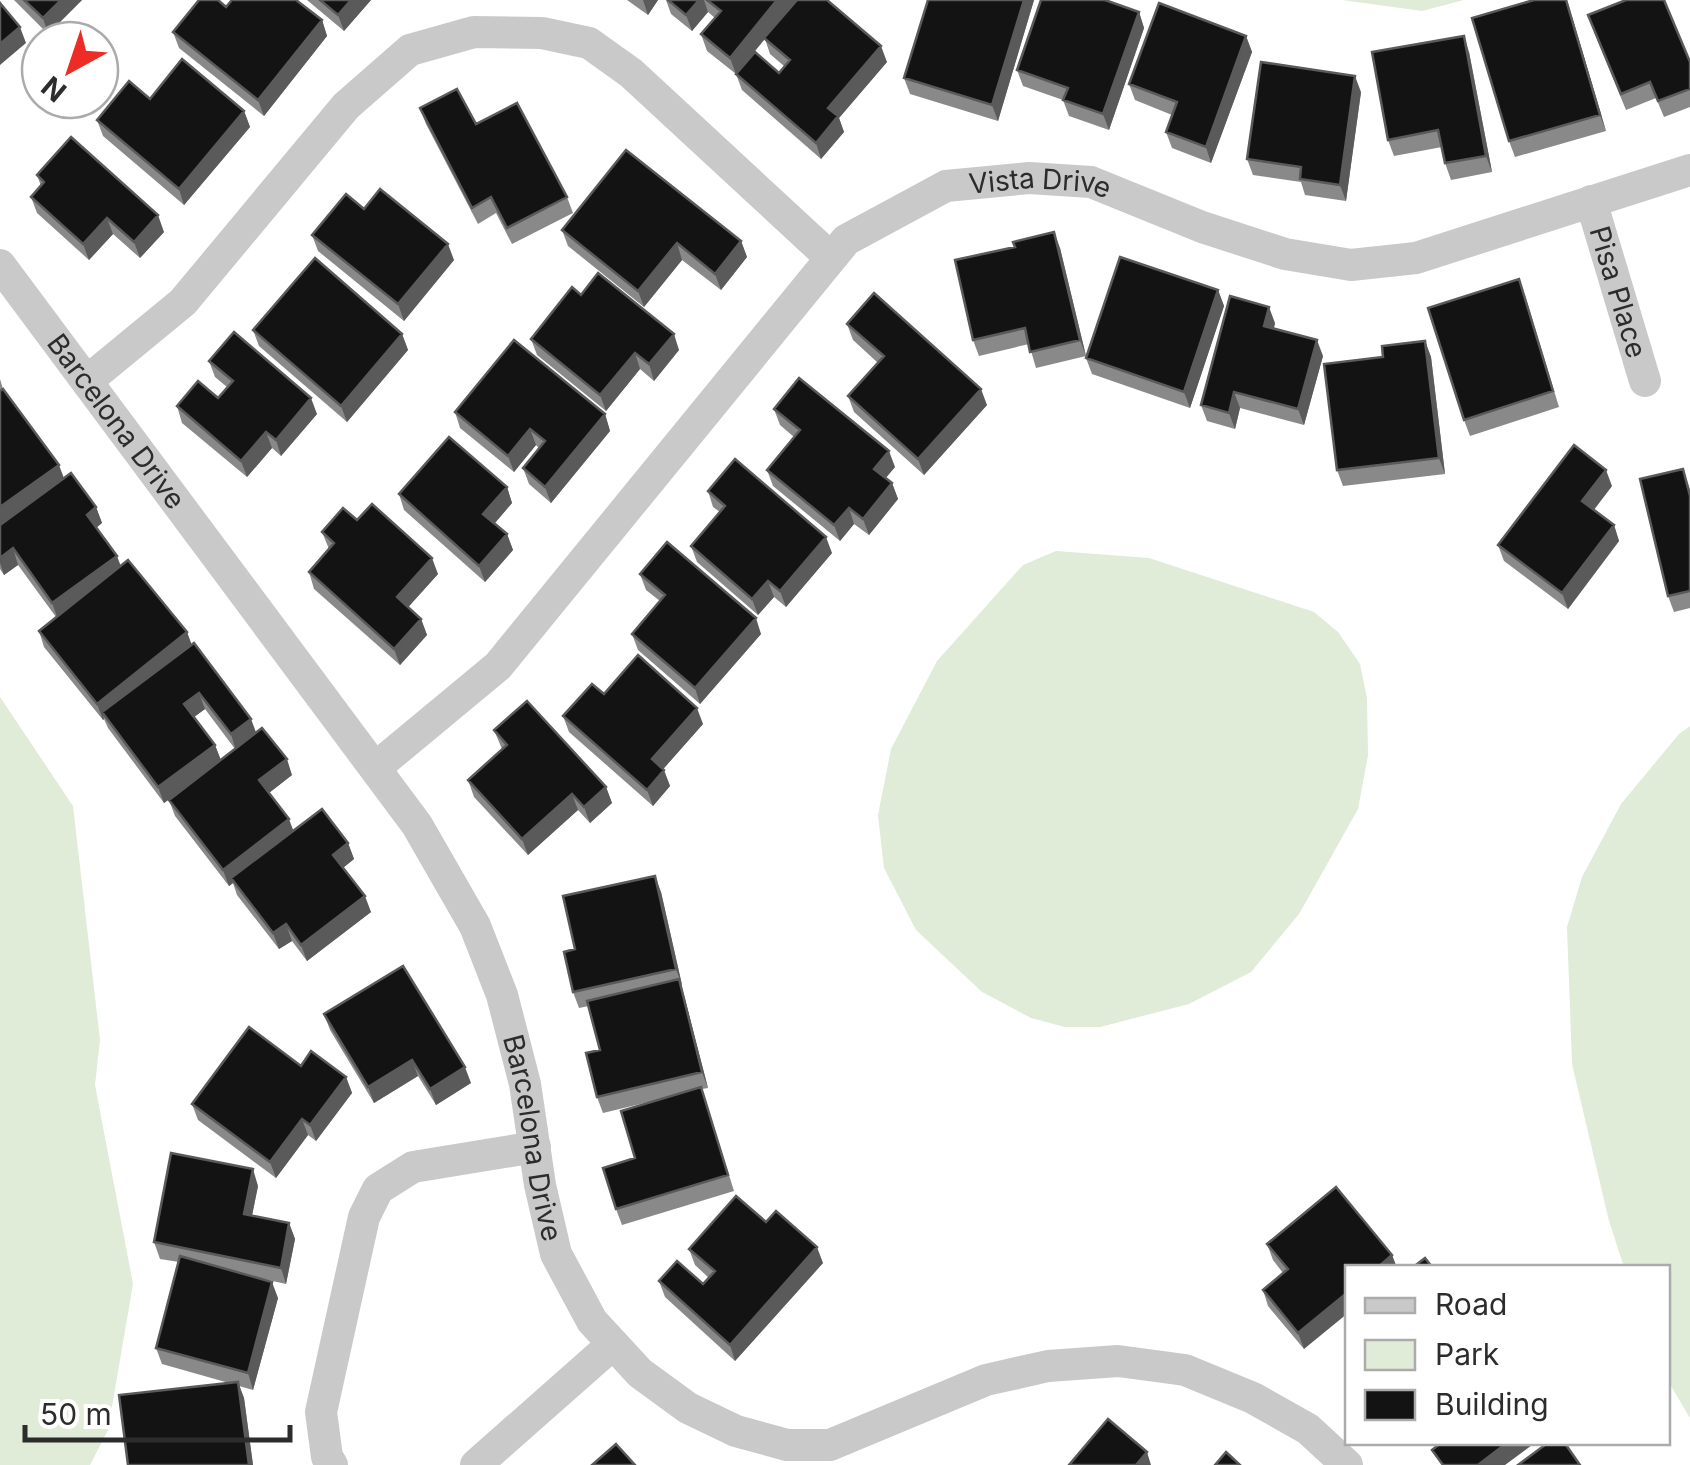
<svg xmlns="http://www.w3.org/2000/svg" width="1690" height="1465" font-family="Inter,sans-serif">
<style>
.green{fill:#e0ebd8}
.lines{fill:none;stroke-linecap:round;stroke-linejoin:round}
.minor{stroke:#c9c9c9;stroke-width:32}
.wall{fill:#898989;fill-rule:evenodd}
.shaded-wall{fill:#5a5a5a}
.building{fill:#131313;stroke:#5a5a5a;stroke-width:2.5}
.labels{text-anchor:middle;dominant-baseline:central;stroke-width:10;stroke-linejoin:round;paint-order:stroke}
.street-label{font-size:28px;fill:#2c2c2c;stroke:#fff}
</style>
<rect width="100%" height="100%" fill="#fff"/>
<path class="green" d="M 1342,0 L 1464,0 L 1422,11 Z
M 1056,551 L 1149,558 L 1314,612 L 1338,632 L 1360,664 L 1367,698 L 1368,755 L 1358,809 L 1299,914 L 1251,972 L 1189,1004 L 1100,1027 L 1065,1027 L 1031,1018 L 982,992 L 916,930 L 884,868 L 878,815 L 891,749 L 937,661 L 1023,565 Z
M 0,697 L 73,806 L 100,1040 L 95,1085 L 133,1284 L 108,1430 L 90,1465 L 0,1465 Z
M 1690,726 L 1690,1418 L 1668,1381 L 1668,1268 L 1624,1267 L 1609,1221 L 1572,1064 L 1567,927 L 1582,877 L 1621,804 L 1679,734 Z"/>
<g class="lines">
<g class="minor">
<path id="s1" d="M 1591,201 L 1645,381"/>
<path id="s2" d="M 0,265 L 417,825 L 475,926 L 502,995 L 525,1084 L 540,1185 L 556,1254 L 592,1321 L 640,1373 L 688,1408 L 736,1431 L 787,1445 L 830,1445 L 986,1380 L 1048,1366 L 1118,1361 L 1185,1370 L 1253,1398 L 1308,1429 L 1347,1465"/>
<path d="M 87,381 L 183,302 L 346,106 L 410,50 L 474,32 L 542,33 L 589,43 L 631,73 L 831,258"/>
<path id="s3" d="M 375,768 L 498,666 L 846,240 L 946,186 L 1029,178 L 1091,182 L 1202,227 L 1285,254 L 1351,265 L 1416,258 L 1690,170"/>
<path d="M 332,1465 L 327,1457 L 321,1412 L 364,1217 L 378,1189 L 413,1167 L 535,1147"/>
<path d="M 476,1465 L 613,1344"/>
</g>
</g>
<path class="wall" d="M 14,0 L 82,0 L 48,34 Z
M 307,0 L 371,0 L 344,31 Z
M 627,0 L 658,0 L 648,15 Z
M 666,0 L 796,0 L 778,23 L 887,62 L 839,118 L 844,132 L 821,159 L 742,90 L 736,74 L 707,51 L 701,34 L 715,18 L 708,12 L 692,31 L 671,14 ZM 765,39 L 770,54 L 784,66 L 779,73 L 742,67 Z
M 1034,0 L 998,121 L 910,94 L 904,78 Z
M 1567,0 L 1606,131 L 1515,157 L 1509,141 Z
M 226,7 L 322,20 L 327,36 L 264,116 L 179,48 L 173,32 Z
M 1139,12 L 1144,28 L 1109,130 L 1069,116 L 1063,100 L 1023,86 L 1017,70 Z
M 1594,32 L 1690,62 L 1690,107 L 1664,117 L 1656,98 L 1626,110 Z
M 1246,36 L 1252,52 L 1211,163 L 1172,148 L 1166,132 L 1172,115 L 1135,100 L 1129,84 Z
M 1469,52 L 1492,172 L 1451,180 L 1445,163 L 1442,147 L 1394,156 L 1388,140 Z
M 1361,92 L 1346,201 L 1305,195 L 1301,182 L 1253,175 L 1247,159 Z
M 150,99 L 244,111 L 250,127 L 184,205 L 103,136 L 97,120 Z
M 420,108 L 476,124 L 567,197 L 573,213 L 512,244 L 496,213 L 478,224 L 426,124 Z
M 37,175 L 164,232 L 140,258 L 113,234 L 89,260 L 37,213 L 31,197 L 41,186 Z
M 364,209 L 454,260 L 404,321 L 318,251 L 312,235 Z
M 562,230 L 741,241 L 747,257 L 721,290 L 682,260 L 644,307 L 568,246 Z
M 1060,248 L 1086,356 L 1036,368 L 1029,344 L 979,356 L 973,340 Z
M 1218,290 L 1224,306 L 1190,408 L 1092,374 L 1086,358 Z
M 581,295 L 679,350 L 654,381 L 640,369 L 606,411 L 537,355 L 531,339 Z
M 1525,295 L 1559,407 L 1470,436 L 1464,420 Z
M 1275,323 L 1274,329 L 1323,356 L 1304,425 L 1240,408 L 1235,429 L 1207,421 L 1201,405 Z
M 847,324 L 987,405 L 924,475 L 854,412 L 848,396 L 878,363 L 853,340 Z
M 253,330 L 402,334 L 408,350 L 347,422 L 259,346 Z
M 1425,341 L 1431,357 L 1445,474 L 1343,486 L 1337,470 L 1383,357 Z
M 209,361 L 317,414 L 281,456 L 272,448 L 247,477 L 182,423 L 177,406 L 218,398 L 227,387 L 215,377 Z
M 0,379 L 3,389 L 64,478 L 96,507 L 102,523 L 96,528 L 121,566 L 187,632 L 191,645 L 256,733 L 292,775 L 269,793 L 293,830 L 348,843 L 354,859 L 343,868 L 371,912 L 307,961 L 292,941 L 279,949 L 237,895 L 233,883 L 229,886 L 175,816 L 169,800 L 201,776 L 164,803 L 108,728 L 104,719 L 103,720 L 44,647 L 39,631 L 56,617 L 18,565 L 4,575 L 0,569 ZM 205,709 L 235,749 L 221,760 L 215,745 L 194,717 Z
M 774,409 L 895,467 L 885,478 L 892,483 L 898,499 L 869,535 L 854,524 L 840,541 L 773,486 L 767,470 L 794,437 L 780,425 Z
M 455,412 L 605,414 L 610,431 L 551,503 L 529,484 L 523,468 L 539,448 L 536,445 L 514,472 L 460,428 Z
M 1683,469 L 1690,489 L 1690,608 L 1674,612 L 1668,596 Z
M 1612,486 L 1594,510 L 1614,525 L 1619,541 L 1568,609 L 1504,561 L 1498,545 Z
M 507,487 L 512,503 L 494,524 L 507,534 L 513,550 L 485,582 L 404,510 L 399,494 Z
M 708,491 L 832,553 L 786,607 L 774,597 L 758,615 L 697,562 L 691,546 L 720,512 L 713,507 Z
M 357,520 L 438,574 L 408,607 L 421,619 L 427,635 L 400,665 L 314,589 L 309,572 L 329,549 L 322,532 Z
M 640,574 L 761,634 L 700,704 L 638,650 L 632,634 L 660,601 L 646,590 Z
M 604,694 L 703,724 L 663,769 L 670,786 L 653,806 L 569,732 L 563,716 Z
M 494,730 L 606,787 L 612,803 L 590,823 L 578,810 L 528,855 L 474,797 L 468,780 L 502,749 Z
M 661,892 L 682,985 L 681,985 L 708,1088 L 702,1089 L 734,1191 L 622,1225 L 616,1209 L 635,1158 L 661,1099 L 603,1113 L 597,1097 L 600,1050 L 589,1006 L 579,1008 L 573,992 L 575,949 Z
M 324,1014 L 471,1083 L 436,1105 L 418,1076 L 374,1103 L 330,1030 Z
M 346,1077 L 352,1093 L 316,1141 L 308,1135 L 276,1178 L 198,1120 L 192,1104 Z
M 258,1186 L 252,1216 L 289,1223 L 295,1239 L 286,1284 L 259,1278 L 278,1298 L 253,1390 L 239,1386 L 244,1398 L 253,1465 L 128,1465 L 229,1383 L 162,1364 L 156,1348 L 179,1262 L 160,1259 L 154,1242 Z
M 766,1222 L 823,1263 L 735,1361 L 665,1297 L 659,1281 L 703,1284 L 709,1278 L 695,1265 L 689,1249 Z
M 1267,1244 L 1392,1255 L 1397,1268 L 1348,1268 L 1304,1349 L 1268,1306 L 1263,1290 L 1283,1273 L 1273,1260 Z"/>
<path class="shaded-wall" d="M 61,0 L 82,0 L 48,34 L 43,18 Z
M 351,0 L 371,0 L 344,31 L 338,15 Z
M 643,0 L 658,0 L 648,15 Z
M 699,0 L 704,0 L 708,12 L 692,31 L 686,15 Z
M 777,0 L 796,0 L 736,74 L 730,58 Z
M 1024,0 L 1034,0 L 998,121 L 992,105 Z
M 1567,0 L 1606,131 L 1600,115 Z
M 1139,12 L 1144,28 L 1109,130 L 1103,114 Z
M 322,20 L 327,36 L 264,116 L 258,100 Z
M 20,27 L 26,43 L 0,65 L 0,44 Z
M 1246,36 L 1252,52 L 1211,163 L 1206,147 Z
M 1464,36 L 1469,52 L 1492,172 L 1486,156 Z
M 881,46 L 887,62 L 839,118 L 844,132 L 821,159 L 816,143 L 828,108 Z
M 1355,76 L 1361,92 L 1346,201 L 1340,185 Z
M 244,111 L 250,127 L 184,205 L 179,189 Z
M 158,215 L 164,232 L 140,258 L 134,242 Z
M 107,218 L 113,234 L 89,260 L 83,244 Z
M 1054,232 L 1060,248 L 1086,356 L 1080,340 Z
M 741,241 L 747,257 L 721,290 L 715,274 Z
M 677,243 L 682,260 L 644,307 L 638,291 Z
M 448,244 L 454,260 L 404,321 L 398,304 Z
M 1218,290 L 1224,306 L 1190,408 L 1184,392 Z
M 1269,307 L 1275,323 L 1270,342 L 1264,326 Z
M 402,334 L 408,350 L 347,422 L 341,406 Z
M 674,334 L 679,350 L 654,381 L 649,364 Z
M 1317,340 L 1323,356 L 1304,425 L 1298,409 Z
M 1425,341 L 1431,357 L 1445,474 L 1439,458 Z
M 635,353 L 640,369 L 606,411 L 600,395 Z
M 981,389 L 987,405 L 924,475 L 918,459 Z
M 1234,392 L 1240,408 L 1235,429 L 1229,413 Z
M 311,398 L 317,414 L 281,456 L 276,440 Z
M 605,414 L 610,431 L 551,503 L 545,487 Z
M 530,429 L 536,445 L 514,472 L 508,456 Z
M 266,432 L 272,448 L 247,477 L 241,461 Z
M 889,451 L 895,467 L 880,485 L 874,469 Z
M 59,465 L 65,481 L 0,528 L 0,507 Z
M 1606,470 L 1612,486 L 1588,517 L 1582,501 Z
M 892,483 L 898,499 L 869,535 L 863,519 Z
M 507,487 L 512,503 L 489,530 L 483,514 Z
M 96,507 L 102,523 L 92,531 L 87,515 Z
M 849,508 L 854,524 L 840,541 L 834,525 Z
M 1614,525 L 1619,541 L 1568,609 L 1562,593 Z
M 507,534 L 513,550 L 485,582 L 479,566 Z
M 826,537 L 832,553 L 786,607 L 780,591 Z
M 13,548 L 18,565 L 4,575 L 0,563 L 0,558 Z
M 117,556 L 123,572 L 58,619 L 52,603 Z
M 432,558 L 438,574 L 403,613 L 397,597 Z
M 768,581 L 774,597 L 758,615 L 752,599 Z
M 756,618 L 761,634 L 700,704 L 695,688 Z
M 421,619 L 427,635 L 400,665 L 394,649 Z
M 187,632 L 193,648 L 102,712 L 104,719 L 103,720 L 97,704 Z
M 199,693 L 205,709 L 190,720 L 184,704 Z
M 697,708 L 703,724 L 658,775 L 652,759 Z
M 251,719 L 257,735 L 236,751 L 231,734 Z
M 215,745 L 221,761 L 164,803 L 158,787 Z
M 287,759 L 292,775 L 265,796 L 259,780 Z
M 664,770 L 670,786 L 653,806 L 647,790 Z
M 606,787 L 612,803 L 590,823 L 584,807 Z
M 572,794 L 578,810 L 528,855 L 522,839 Z
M 289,819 L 295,835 L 231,878 L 233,883 L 229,886 L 223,870 Z
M 348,843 L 354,859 L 339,871 L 333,855 Z
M 655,876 L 661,892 L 682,985 L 676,969 Z
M 365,896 L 371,912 L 307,961 L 301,945 Z
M 286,924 L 292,941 L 279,949 L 273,933 Z
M 679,979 L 684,995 L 708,1088 L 702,1072 Z
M 412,1060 L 418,1076 L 374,1103 L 368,1087 Z
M 465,1067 L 471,1083 L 436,1105 L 430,1089 Z
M 346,1077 L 352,1093 L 316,1141 L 310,1125 Z
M 302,1119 L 308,1135 L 276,1178 L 270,1162 Z
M 253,1169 L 258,1186 L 249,1230 L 244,1214 Z
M 289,1223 L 295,1239 L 286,1284 L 281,1268 Z
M 817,1247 L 823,1263 L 735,1361 L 730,1345 Z
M 1392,1255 L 1397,1268 L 1377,1268 Z
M 272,1282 L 278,1298 L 253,1390 L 248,1373 Z
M 1348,1292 L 1348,1313 L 1304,1349 L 1298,1333 Z
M 238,1382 L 244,1398 L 253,1465 L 249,1465 Z
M 1508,1442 L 1536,1442 L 1505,1465 L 1478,1465 Z
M 1147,1452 L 1151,1465 L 1136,1465 Z"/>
<path class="building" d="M 24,0 L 61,0 L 43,18 Z
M 199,0 L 218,0 L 226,7 L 232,0 L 296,0 L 322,20 L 258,100 L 173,32 Z
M 320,0 L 351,0 L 338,15 Z
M 668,0 L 699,0 L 686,15 Z
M 707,0 L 777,0 L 730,58 L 701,34 L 721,11 Z
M 797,0 L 827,0 L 881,46 L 828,108 L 838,116 L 816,143 L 736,74 L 755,52 L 779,73 L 790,60 L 764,38 Z
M 928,0 L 1024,0 L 992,105 L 904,78 Z
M 1041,0 L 1105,0 L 1139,12 L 1103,114 L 1063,100 L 1068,88 L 1017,70 Z
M 1534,0 L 1566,0 L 1600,115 L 1509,141 L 1472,18 Z
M 1626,0 L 1664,0 L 1690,62 L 1690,89 L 1658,101 L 1650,82 L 1621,94 L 1588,15 Z
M 0,3 L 20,27 L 0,44 Z
M 1159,3 L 1246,36 L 1206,147 L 1166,132 L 1177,102 L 1129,84 Z
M 1464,36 L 1486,156 L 1445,163 L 1438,130 L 1388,140 L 1372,52 Z
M 182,59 L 244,111 L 179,189 L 97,120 L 129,81 L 150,99 Z
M 1261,62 L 1355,76 L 1340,185 L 1300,179 L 1301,167 L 1247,159 Z
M 457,89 L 476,124 L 517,103 L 567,197 L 507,228 L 491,197 L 472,208 L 420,108 Z
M 71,137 L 158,215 L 134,242 L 107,218 L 83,244 L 31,197 L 44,182 L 37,175 Z
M 626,150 L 741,241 L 715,274 L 677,243 L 638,291 L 562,230 Z
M 380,189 L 448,244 L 398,304 L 312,235 L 346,194 L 364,209 Z
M 1054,232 L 1080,340 L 1030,352 L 1025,328 L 973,340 L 955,260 L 1015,247 L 1013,242 Z
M 1120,257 L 1218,290 L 1184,392 L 1086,358 Z
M 315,258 L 402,334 L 341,406 L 253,330 Z
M 598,273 L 674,334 L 649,364 L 635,353 L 600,395 L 531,339 L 572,287 L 581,295 Z
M 1519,279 L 1553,391 L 1464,420 L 1428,308 Z
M 874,293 L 981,389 L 918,459 L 848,396 L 884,356 L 847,324 Z
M 1230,296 L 1269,307 L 1264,326 L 1317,340 L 1298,409 L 1234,392 L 1229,413 L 1201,405 Z
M 234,332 L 311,398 L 276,440 L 266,432 L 241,461 L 177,406 L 198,381 L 218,398 L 233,381 L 209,361 Z
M 514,340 L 605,414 L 545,487 L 523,468 L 545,441 L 530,429 L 508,456 L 455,412 Z
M 1425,341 L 1439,458 L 1337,470 L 1324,364 L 1383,357 L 1382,346 Z
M 799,378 L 889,451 L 874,469 L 892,483 L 863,519 L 849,508 L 834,525 L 767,470 L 800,430 L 774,409 Z
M 3,389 L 59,465 L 0,507 L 0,391 Z
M 449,437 L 507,487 L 483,514 L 507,534 L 479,566 L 399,494 Z
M 1574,445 L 1606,470 L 1582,501 L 1614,525 L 1562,593 L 1498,545 Z
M 735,459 L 826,537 L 780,591 L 768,581 L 752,599 L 691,546 L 725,506 L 708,491 Z
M 1683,469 L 1690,496 L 1690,591 L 1668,596 L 1640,479 Z
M 71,473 L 96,507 L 87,515 L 117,556 L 52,603 L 13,548 L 0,558 L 0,525 Z
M 372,504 L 432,558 L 397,597 L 421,619 L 394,649 L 309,572 L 334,543 L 322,532 L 343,508 L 357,520 Z
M 667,542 L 756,618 L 695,688 L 632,634 L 665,595 L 640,574 Z
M 128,560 L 187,632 L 97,704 L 39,631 Z
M 194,643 L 251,719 L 231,734 L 199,693 L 184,704 L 215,745 L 158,787 L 102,712 Z
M 638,655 L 697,708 L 652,759 L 664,770 L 647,790 L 563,716 L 592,684 L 604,694 Z
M 527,701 L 606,787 L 584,807 L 572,794 L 522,839 L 468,780 L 507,745 L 494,730 Z
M 262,728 L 287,759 L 259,780 L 289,819 L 223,870 L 169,800 Z
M 322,809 L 348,843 L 333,855 L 365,896 L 301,945 L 286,924 L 273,933 L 231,878 Z
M 655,876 L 676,969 L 573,992 L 564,952 L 575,949 L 563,896 Z
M 403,966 L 465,1067 L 430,1089 L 412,1060 L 368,1087 L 324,1014 Z
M 679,979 L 702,1072 L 597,1097 L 586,1053 L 600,1050 L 587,1001 Z
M 249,1027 L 301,1066 L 311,1051 L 346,1077 L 310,1125 L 302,1119 L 270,1162 L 192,1104 Z
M 701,1087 L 728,1175 L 616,1209 L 603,1168 L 635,1158 L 621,1111 Z
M 171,1153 L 253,1169 L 244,1214 L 289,1223 L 281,1268 L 154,1242 Z
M 1336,1187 L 1392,1255 L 1377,1268 L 1348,1268 L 1348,1292 L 1298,1333 L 1263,1290 L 1288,1269 L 1267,1244 Z
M 736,1196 L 766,1222 L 776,1211 L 817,1247 L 730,1345 L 659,1281 L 677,1261 L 703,1284 L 715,1271 L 689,1249 Z
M 180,1256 L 272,1282 L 248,1373 L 156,1348 Z
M 1425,1258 L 1433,1268 L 1412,1268 Z
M 238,1382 L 249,1465 L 128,1465 L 119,1395 Z
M 1108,1419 L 1147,1452 L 1136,1465 L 1069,1465 Z
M 1442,1442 L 1508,1442 L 1478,1465 L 1443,1465 L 1432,1450 Z
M 1549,1442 L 1564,1442 L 1580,1465 L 1518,1465 Z
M 616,1444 L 635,1465 L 592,1465 Z
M 1226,1452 L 1240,1465 L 1215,1465 Z"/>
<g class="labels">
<g class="street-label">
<text stroke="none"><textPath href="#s3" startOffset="918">Vista Drive</textPath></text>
<text stroke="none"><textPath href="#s1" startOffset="95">Pisa Place</textPath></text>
<text stroke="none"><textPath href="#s2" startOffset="195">Barcelona Drive</textPath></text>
<text stroke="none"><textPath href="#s2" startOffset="1035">Barcelona Drive</textPath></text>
</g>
</g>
<rect x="1345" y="1265" width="325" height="180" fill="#ffffff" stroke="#ababab" stroke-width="2.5"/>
<rect x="1365" y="1298" width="50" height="15" fill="#c9c9c9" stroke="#ababab" stroke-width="2.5"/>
<text x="1435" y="1315" font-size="30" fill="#2c2c2c">Road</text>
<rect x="1365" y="1340" width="50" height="30" fill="#e0ebd8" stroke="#ababab" stroke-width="2.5"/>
<text x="1435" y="1365" font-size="30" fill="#2c2c2c">Park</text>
<rect x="1365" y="1390" width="50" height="30" fill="#131313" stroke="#ababab" stroke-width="2.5"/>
<text x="1435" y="1415" font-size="30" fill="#2c2c2c">Building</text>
<g transform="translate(70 70) rotate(220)"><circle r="48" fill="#ffffff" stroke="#ababab" stroke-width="2.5"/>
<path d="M0-8L18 38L0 25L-18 38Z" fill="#ed2c25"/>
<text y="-15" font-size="28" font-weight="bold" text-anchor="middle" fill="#2c2c2c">N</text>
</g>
<path d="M25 1425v15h265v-15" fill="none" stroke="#2c2c2c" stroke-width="5"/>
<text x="40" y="1425" font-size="30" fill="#2c2c2c" stroke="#ffffff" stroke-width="8" paint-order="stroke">50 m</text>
</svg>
